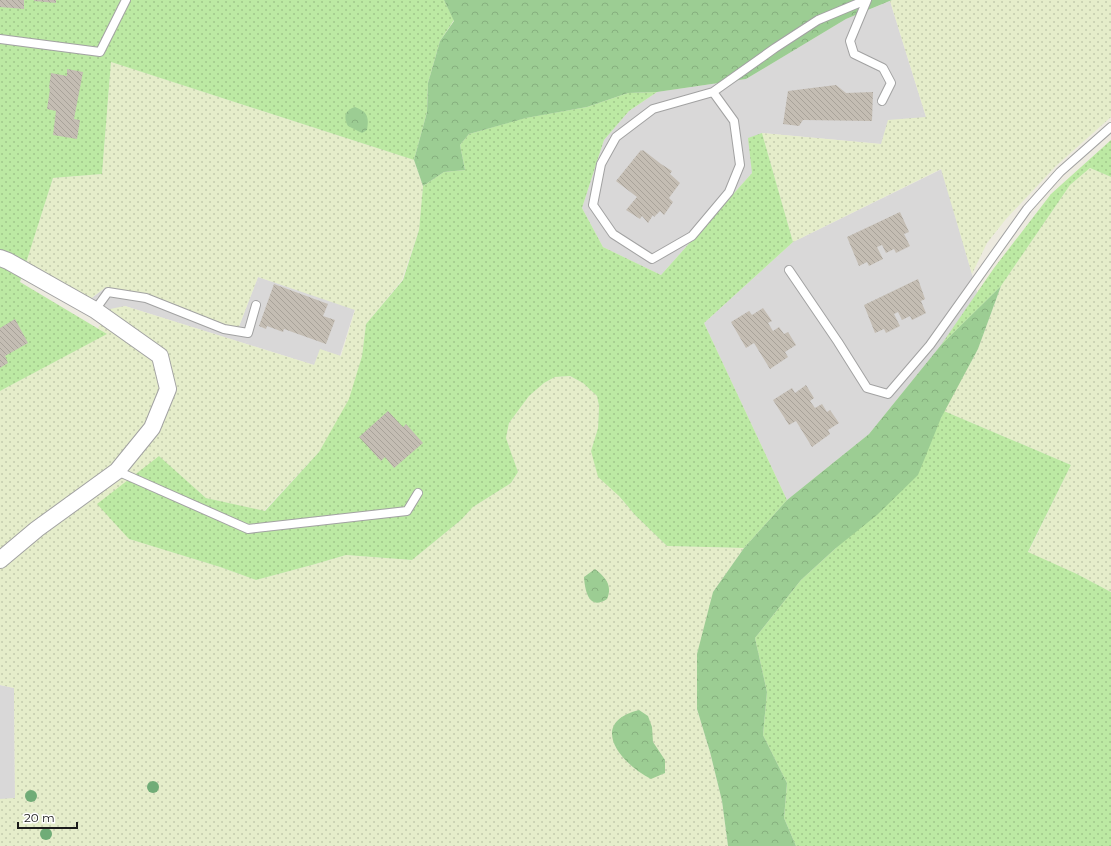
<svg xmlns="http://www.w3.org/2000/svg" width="1111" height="846" font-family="Montserrat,sans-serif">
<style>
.residential{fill:#d9d8d8}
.farmland{fill:url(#farmland-dots)}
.grass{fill:url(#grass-dots)}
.forest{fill:url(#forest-crowns)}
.building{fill:url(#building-back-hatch)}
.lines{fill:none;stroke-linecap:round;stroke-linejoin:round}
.service-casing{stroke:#a2a2a2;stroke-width:10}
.minor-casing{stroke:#a2a2a2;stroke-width:18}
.service{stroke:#fff;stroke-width:8}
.minor{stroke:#fff;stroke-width:16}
.tree{fill:#70ac77}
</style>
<defs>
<pattern id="farmland-dots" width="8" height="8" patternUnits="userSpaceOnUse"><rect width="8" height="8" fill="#e5edca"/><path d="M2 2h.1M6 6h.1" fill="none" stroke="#c4cbad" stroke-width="1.8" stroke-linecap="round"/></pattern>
<pattern id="grass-dots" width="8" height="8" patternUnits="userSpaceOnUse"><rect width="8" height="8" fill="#bce9a3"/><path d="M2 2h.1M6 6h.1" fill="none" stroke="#a1c78c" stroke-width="1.8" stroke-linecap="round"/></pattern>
<pattern id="forest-crowns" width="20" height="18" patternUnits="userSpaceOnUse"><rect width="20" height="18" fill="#9ccd93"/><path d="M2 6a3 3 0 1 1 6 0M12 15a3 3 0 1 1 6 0" fill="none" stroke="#86af7e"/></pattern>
<pattern id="building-back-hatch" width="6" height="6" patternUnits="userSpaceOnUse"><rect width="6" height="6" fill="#c4bdb3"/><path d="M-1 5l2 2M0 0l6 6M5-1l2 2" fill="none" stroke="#a8a299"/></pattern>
</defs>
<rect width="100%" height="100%" fill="#edeae0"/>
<path class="residential" d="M 890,1 L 926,117 L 881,144 L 762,133 L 752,173 L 661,275 L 603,247 L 582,208 L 604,140 L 629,111 L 657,92 L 746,79 L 846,19 Z
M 942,169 L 981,306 L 941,345 L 869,434 L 787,500 L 704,323 L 793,242 Z
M 258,277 L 355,309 L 340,356 L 314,365 L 125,306 L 107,314 L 89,300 L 106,287 L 141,293 L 238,329 Z
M 0,685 L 14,688 L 15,799 L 0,799 Z"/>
<path class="farmland" d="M 892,0 L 1111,0 L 1111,117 L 1056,166 L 1006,219 L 987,243 L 972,274 L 941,169 L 793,242 L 762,133 L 881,144 L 888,120 L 926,117 L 890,1 Z
M 111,62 L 414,160 L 423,186 L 419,230 L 402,280 L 366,324 L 362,356 L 350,399 L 319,452 L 264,511 L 206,498 L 159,456 L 129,539 L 220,567 L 256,580 L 312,565 L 346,555 L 412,560 L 461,520 L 473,507 L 511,483 L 518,472 L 506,438 L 509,423 L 529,396 L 544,383 L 555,377 L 570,376 L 583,383 L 597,396 L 599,406 L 598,428 L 591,451 L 619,496 L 635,515 L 667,546 L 744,548 L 713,592 L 697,709 L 710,752 L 722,801 L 728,846 L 0,846 L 0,799 L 15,798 L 14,688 L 0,685 L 0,391 L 106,334 L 98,328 L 110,309 L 125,306 L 314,365 L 320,349 L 341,356 L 355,310 L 258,277 L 238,329 L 141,293 L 106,287 L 89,300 L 25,266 L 53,178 L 102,174 Z
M 1090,168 L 1111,177 L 1111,592 L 1077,574 L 1028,553 L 1071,465 L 944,411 L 978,349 L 1001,286 L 1070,185 Z"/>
<path class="grass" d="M 0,0 L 444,0 L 454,20 L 440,41 L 428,83 L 427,112 L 414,160 L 111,62 L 102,174 L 53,178 L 20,282 L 107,334 L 0,391 Z
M 657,92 L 629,111 L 604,140 L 582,208 L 603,247 L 661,275 L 752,173 L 748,138 L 762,133 L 793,242 L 704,323 L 787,500 L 744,548 L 667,546 L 635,515 L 619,496 L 598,477 L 591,451 L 598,428 L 599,406 L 597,396 L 583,383 L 570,376 L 555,377 L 544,383 L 529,396 L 509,423 L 506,438 L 518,472 L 511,483 L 473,507 L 461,520 L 412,560 L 346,555 L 312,565 L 256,580 L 220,567 L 129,539 L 97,504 L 159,456 L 206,498 L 265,511 L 319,452 L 349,399 L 362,356 L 366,324 L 403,280 L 419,230 L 423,186 L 444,172 L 465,170 L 460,145 L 469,134 L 525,118 L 587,107 L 628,93 Z
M 1111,140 L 1111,177 L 1090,168 L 1070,185 L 1001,286 L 941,345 L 994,268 L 1051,194 Z
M 944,411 L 1071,465 L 1028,552 L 1077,574 L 1111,592 L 1111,846 L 796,846 L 784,818 L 787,783 L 763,735 L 767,692 L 755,638 L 801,580 L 836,548 L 941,418 Z"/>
<path class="forest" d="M 444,0 L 892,0 L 846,19 L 746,79 L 657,92 L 628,93 L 587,107 L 526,118 L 469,134 L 460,145 L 465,170 L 444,172 L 423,186 L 414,160 L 427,112 L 428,83 L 440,41 L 454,21 Z
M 355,107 C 368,112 369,117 367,130 L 362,133 L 348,126 C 343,117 345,110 355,107 Z
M 1001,286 L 978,349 L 941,418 L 918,475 L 877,515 L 836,548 L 801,580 L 755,638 L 767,692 L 763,735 L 787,783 L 784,818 L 796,846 L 728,846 L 722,801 L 710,752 L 697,709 L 697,654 L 713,592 L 744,548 L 787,500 L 869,434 L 941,345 Z
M 595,569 C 605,577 613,585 607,599 C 589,611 585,591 584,577 Z
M 639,710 L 648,716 L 652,727 L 653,742 L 665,760 L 665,773 L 651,779 C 621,764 587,723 639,710 Z"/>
<path class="building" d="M 0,0 L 24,0 L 24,9 L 0,7 Z
M 34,0 L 56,0 L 56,3 L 34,1 Z
M 67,69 L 83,72 L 74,119 L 80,120 L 77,139 L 53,135 L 56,111 L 47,109 L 50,89 L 49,88 L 51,73 L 67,76 Z
M 836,85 L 846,93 L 873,92 L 872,121 L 803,120 L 799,126 L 783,124 L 788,91 Z
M 641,150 L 642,151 L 643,150 L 661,164 L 672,171 L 670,174 L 680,183 L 669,198 L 673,202 L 664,215 L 660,211 L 654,217 L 653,215 L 648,223 L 642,216 L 640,219 L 626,210 L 637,197 L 616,181 Z
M 900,212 L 909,232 L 904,234 L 910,246 L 896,253 L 894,249 L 886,253 L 882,245 L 877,247 L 883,259 L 869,266 L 867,262 L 859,266 L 847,237 Z
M 918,279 L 925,299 L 921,301 L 926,313 L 912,320 L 910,316 L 902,320 L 898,312 L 894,314 L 900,326 L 886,333 L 884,329 L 875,333 L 864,305 Z
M 274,284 L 328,304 L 323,316 L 335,320 L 326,344 L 284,329 L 283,332 L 267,326 L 266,329 L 259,326 Z
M 763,308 L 772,321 L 768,323 L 773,331 L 779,327 L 784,334 L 788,332 L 796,345 L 785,352 L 788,357 L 770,369 L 754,343 L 746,348 L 731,322 L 749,311 L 752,315 Z
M 15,319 L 28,343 L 5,356 L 8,363 L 0,368 L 0,328 Z
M 806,385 L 814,398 L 810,401 L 815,408 L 822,404 L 827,412 L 830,410 L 839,423 L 828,430 L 830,434 L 812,447 L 796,421 L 789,425 L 773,400 L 792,388 L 795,393 Z
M 388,411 L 403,427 L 406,424 L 423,443 L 394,468 L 385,457 L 381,461 L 359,437 Z"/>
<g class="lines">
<defs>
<path id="service" d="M 867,0 L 850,41 L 854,54 L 883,68 L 891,83 L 882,101
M 0,39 L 100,52 L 126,0
M 713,92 L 734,121 L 740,165 L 729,192 L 692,236 L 652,259 L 613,234 L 593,205 L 601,164 L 616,137 L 653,109 L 713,92 L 775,48 L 818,20 L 866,0
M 789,270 L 838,342 L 867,388 L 888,394 L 930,345 L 1027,209 L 1060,172 L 1111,127
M 95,310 L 108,292 L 146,298 L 224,329 L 248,333 L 256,305
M 117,471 L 248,529 L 407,511 L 418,493"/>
<path id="minor" d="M 0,258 L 8,261 L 95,310 L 160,356 L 168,389 L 152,428 L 117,471 L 37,529 L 0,560"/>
</defs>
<use href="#service" class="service-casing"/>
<use href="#minor" class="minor-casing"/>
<use href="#service" class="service"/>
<use href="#minor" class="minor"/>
</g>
<g class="tree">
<circle cx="153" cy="787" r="6"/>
<circle cx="31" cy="796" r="6"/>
<circle cx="46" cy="834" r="6"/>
</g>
<path d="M18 822v6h59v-6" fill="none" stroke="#1b1b1b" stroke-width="2"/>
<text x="24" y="822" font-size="12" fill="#1b1b1b" stroke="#ffffff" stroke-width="3" paint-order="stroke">20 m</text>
</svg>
